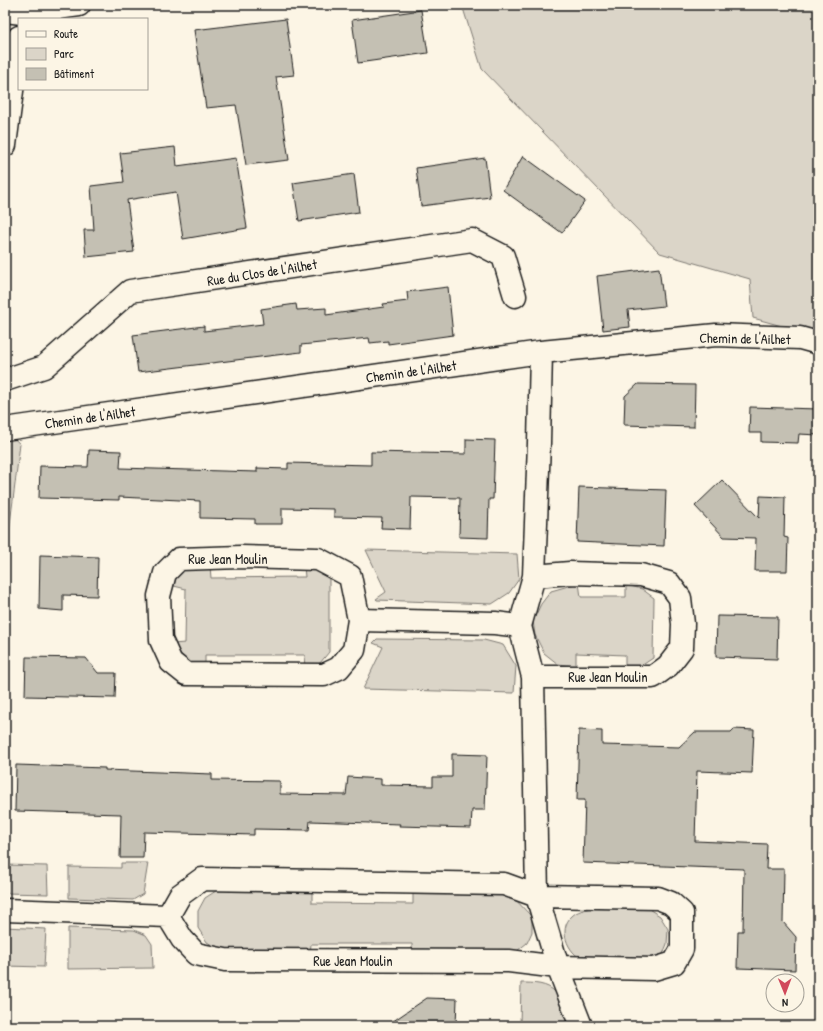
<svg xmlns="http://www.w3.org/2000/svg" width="823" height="1031" font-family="'Patrick Hand',sans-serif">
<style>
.green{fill:#dbd5c8;stroke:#7c7872}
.building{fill:#c4c0b3;stroke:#1c1c1c}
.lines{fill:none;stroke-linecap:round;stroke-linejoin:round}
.minor-casing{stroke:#1c1c1c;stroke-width:25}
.minor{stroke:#fcf5e5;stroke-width:22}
.labels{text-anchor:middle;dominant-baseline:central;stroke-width:3.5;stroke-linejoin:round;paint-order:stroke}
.street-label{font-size:14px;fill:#1c1c1c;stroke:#fcf5e5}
</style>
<rect width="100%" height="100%" fill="#fcf5e5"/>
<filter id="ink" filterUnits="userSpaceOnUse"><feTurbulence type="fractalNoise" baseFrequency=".025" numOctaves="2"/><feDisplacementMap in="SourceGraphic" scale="8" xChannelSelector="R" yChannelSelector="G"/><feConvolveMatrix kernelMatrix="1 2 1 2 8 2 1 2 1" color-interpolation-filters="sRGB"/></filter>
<g filter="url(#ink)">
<path class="green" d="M 462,5 L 818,5 L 818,336 L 753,318 L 750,279 L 660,253 L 482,69 Z
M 8,433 L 20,444 L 5,564 L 5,434 Z
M 366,550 L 517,554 L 519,579 L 509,593 L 492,604 L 377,600 L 376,599 L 386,592 Z
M 210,566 L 211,578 L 305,577 L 304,567 L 316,569 L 329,579 L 329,652 L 320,663 L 304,669 L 305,655 L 205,655 L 205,665 L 195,666 L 187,662 L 173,644 L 185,643 L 186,589 L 174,586 L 176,578 L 183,569 Z
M 579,583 L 581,597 L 626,597 L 626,585 L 642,589 L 654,598 L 653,658 L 641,666 L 625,668 L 625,655 L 576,653 L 576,666 L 558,664 L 544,653 L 535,635 L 533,621 L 541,604 L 551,591 Z
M 377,639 L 484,640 L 503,645 L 516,666 L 514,693 L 363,689 L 383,647 L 373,643 Z
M 121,863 L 148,863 L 143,894 L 133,900 L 69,898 L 69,867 L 121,868 Z
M 5,865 L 47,866 L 48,894 L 5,893 Z
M 219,889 L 312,891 L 312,903 L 413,904 L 413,894 L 511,895 L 532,917 L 532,932 L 527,943 L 508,958 L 412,956 L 412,944 L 311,944 L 310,954 L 220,950 L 207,942 L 198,928 L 198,911 L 205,898 Z
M 591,908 L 647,908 L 660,916 L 668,929 L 667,944 L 663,954 L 656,959 C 640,960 623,960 607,961 C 601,961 594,962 588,961 C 570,958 556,930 572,916 C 577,911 584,910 591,908 Z
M 5,927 L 46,929 L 44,967 L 5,966 Z
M 68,928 L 134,930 L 146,935 L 152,944 L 153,968 L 68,969 Z
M 521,983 C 533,983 548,983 556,993 L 568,1026 L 520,1026 Z"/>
<path class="building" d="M 421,10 L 428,53 L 358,63 L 352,20 Z
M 286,19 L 294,75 L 276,77 L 289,160 L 246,165 L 236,105 L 206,108 L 194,30 Z
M 175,147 L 177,166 L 236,158 L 247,228 L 183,239 L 176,192 L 127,200 L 134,252 L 86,257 L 84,230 L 94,230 L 91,186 L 124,182 L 120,153 Z
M 523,156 L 585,201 L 562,233 L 503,190 Z
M 485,158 L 490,197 L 421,206 L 416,168 Z
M 354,174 L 359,212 L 299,221 L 293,183 Z
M 659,268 L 664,306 L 628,310 L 630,327 L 603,330 L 597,276 Z
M 448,287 L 453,335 L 388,344 L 388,341 L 370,343 L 369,338 L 301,345 L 301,352 L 138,372 L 133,335 L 204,326 L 204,331 L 263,324 L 261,309 L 296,304 L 297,310 L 326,308 L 326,315 L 384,307 L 383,304 L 408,301 L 407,292 Z
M 638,384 L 695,385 L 694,427 L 624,425 L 625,396 Z
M 750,407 L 818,409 L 818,435 L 799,434 L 798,443 L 761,442 L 761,433 L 749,433 Z
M 466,439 L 495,440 L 493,499 L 489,499 L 488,538 L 459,537 L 460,498 L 411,497 L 410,529 L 381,528 L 382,518 L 334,517 L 334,509 L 282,508 L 282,524 L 255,524 L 255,519 L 200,518 L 200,501 L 119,497 L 119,500 L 39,498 L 40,466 L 88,467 L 89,450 L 121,451 L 120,468 L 257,472 L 257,468 L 288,469 L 288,463 L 371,465 L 371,452 L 466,454 Z
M 722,480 L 759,518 L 760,496 L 785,497 L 784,537 L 788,538 L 787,571 L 755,571 L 756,538 L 724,537 L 695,506 Z
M 579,487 L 666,490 L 664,546 L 577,542 Z
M 40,555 L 98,557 L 97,596 L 63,595 L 63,611 L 39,609 Z
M 717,616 L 778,617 L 777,659 L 716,657 Z
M 26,657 L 86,658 L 98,673 L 116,673 L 115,698 L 25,696 Z
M 734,729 L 754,730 L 752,773 L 697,771 L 695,841 L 767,844 L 766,869 L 784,869 L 783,922 L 796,937 L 795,970 L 737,968 L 738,931 L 743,931 L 744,869 L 583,863 L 585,800 L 577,800 L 579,730 L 602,731 L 602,745 L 679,747 L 695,732 L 731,732 Z
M 452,754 L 487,755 L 485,810 L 472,810 L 471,828 L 399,826 L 400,824 L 310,821 L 309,830 L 254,829 L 254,835 L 144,832 L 143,858 L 120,858 L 121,814 L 15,811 L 16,765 L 105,768 L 105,770 L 212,774 L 212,780 L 280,781 L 280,794 L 346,795 L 348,777 L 381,779 L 381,785 L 433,786 L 433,777 L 452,777 Z
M 427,998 L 457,999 L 456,1026 L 386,1026 Z"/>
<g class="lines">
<defs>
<path id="minor" d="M 5,11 L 22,13 L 79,5
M 5,145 L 19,37
M 541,352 L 539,443 L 534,576 L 520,626 L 533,677 L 537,896 L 558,967 L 581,1026
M 5,380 L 44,367 L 130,291 L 472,240 L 503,256 L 515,296
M 5,429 L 541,352 L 716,335 L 800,338 L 818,343
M 359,620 L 350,576 L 318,559 L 241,557 L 179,559 L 165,573 L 159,596 L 161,640 L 171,662 L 186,674 L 324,675 L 339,668 L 354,650 L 359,620 L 495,623 L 520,626
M 533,677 L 653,677 L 668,666 L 682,648 L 683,624 L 680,598 L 669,583 L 641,575 L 570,573 L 534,576
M 202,879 L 504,884 L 537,896 L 658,898 L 671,903 L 682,913 L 682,949 L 674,963 L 654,969 L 558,967 L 509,961 L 225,960 L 196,954 L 182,939 L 168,916 L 180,895 Z
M 5,910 L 168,916"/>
</defs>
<use href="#minor" class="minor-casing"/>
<use href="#minor" class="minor"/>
</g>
</g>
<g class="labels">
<g class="street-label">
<text transform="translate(262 272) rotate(-9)">Rue du Clos de l'Ailhet</text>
<text transform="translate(745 338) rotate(1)">Chemin de l'Ailhet</text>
<text transform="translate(411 371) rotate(-8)">Chemin de l'Ailhet</text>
<text transform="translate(90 417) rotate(-8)">Chemin de l'Ailhet</text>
<text x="228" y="558">Rue Jean Moulin</text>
<text x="608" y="676">Rue Jean Moulin</text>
<text x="353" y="960">Rue Jean Moulin</text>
</g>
</g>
<rect width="823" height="1031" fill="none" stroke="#fcf5e5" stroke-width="20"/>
<rect x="10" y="10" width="803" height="1011" fill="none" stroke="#1c1c1c" stroke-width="1.5" filter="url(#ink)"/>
<rect x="18" y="18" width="130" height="72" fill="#fcf5e5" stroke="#a29e95"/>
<rect x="26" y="31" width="20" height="6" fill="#fcf5e5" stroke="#a29e95"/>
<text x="54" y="38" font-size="12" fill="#1c1c1c">Route</text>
<rect x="26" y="48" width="20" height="12" fill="#dbd5c8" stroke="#a29e95"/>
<text x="54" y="58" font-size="12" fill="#1c1c1c">Parc</text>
<rect x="26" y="68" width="20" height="12" fill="#c4c0b3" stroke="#a29e95"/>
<text x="54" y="78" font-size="12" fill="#1c1c1c">Bâtiment</text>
<g transform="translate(785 993) rotate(179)"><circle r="19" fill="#fcf5e5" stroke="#a29e95"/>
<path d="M0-3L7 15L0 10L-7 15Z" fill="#d1495b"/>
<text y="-6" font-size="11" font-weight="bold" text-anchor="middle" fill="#1c1c1c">N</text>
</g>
</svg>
